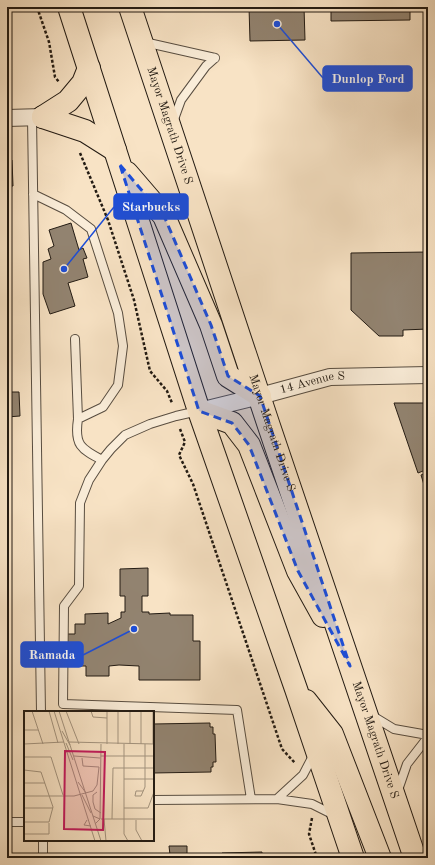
<svg xmlns="http://www.w3.org/2000/svg" width="435" height="865" font-family="'Old Standard TT',serif">
<style>
.building{fill:#928370;stroke:#231b13}
.lines{fill:none;stroke-linecap:round;stroke-linejoin:round}
.service-casing{stroke:#584d40;stroke-width:10}
.minor-casing{stroke:#584d40;stroke-width:18}
.primary-casing{stroke:#231b13;stroke-width:24}
.path{stroke:#231b13;stroke-width:2.5;stroke-dasharray:3 2;stroke-linecap:butt}
.service{stroke:#faedd9;stroke-width:8}
.minor{stroke:#faedd9;stroke-width:16}
.primary{stroke:#f8e3c5;stroke-width:22}
.marked{fill:#1d4ed8;fill-opacity:0.2;stroke:#1d4ed8;stroke-width:3;stroke-dasharray:8 5;stroke-linejoin:round}
.labels{text-anchor:middle;dominant-baseline:central;stroke-width:4;stroke-linejoin:round;paint-order:stroke}
.street-label{font-size:12px;fill:#231b13;stroke:#faedd9}
.inset-road{fill:none;stroke:#a3937e;stroke-width:1}
.view{fill:#c2185b;fill-opacity:0.15;stroke:#c2185b;stroke-width:2}
.inset-edge{fill:none;stroke:#231b13;stroke-width:2}
.leader{fill:none;stroke:#1d4ed8;stroke-width:1.5}
.callout-dot{fill:#1d4ed8;stroke:#faedd9;stroke-width:1.5}
.callout{fill:#1d4ed8;stroke:#1d4ed8;stroke-width:1.5}
.callout-label{font-size:13px;text-anchor:middle;font-weight:bold;fill:#fff}
</style>
<rect width="100%" height="100%" fill="#f8e3c5"/>
<filter id="stains"><feTurbulence type="fractalNoise" baseFrequency=".005" numOctaves="4"/><feColorMatrix values="0 0 0 0 .2 0 0 0 0 .09 0 0 0 0 .02 0 0 0 .5 -.17"/></filter>
<radialGradient id="worn" r=".72"><stop offset=".6" stop-color="#630" stop-opacity="0"/><stop offset="1" stop-color="#630" stop-opacity=".3"/></radialGradient>
<path class="building" d="M 249,7 L 304,7 L 305,40 L 250,41 Z
M 331,7 L 410,7 L 410,20 L 331,21 Z
M 7,160 L 12,160 L 13,186 L 7,186 Z
M 71,223 L 79,250 L 83,248 L 87,258 L 83,259 L 88,277 L 68,283 L 75,306 L 50,314 L 43,294 L 43,262 L 51,259 L 48,249 L 54,246 L 49,230 Z
M 428,252 L 428,329 L 403,330 L 403,336 L 379,336 L 351,310 L 351,253 Z
M 7,392 L 19,392 L 20,416 L 7,417 Z
M 394,403 L 428,403 L 428,469 L 418,473 Z
M 428,472 L 428,498 L 421,475 Z
M 148,568 L 148,596 L 142,596 L 142,612 L 149,612 L 149,614 L 170,613 L 170,615 L 193,615 L 193,641 L 200,641 L 200,680 L 139,680 L 139,666 L 119,665 L 109,666 L 109,676 L 86,676 L 86,666 L 75,666 L 76,657 L 66,657 L 66,634 L 75,634 L 75,624 L 85,624 L 85,614 L 108,613 L 108,624 L 121,618 L 121,612 L 125,612 L 125,596 L 120,596 L 120,569 Z
M 210,723 L 210,727 L 213,727 L 213,734 L 215,734 L 216,762 L 213,762 L 213,767 L 211,767 L 211,772 L 153,773 L 153,724 Z
M 169,846 L 187,846 L 187,858 L 57,858 L 57,856 L 170,855 Z
M 262,852 L 262,858 L 222,858 L 222,853 Z"/>
<g class="lines">
<defs>
<path id="service" d="M 144,42 L 215,58
M 32,118 L 41,712
M 173,122 L 181,100 L 206,66 L 215,58
M 33,194 L 66,210 L 91,229 L 118,313 L 123,346 L 118,385 L 103,407 L 78,419
M 75,339 L 78,419 C 74,445 81,449 102,460
M 198,411 L 176,416 L 150,424 L 125,435 L 111,449 L 102,460 L 89,480 L 80,503 L 79,586 L 64,606 L 63,704 L 237,710 L 251,799
M 371,715 L 394,729 L 428,735
M 397,793 L 407,764 L 428,737
M 277,799 L 303,775 L 314,754
M 153,800 L 277,799 L 312,804 L 334,815
M 7,822 L 25,822
M 43,840 L 43,858"/>
<g id="minor">
<path d="M 7,118 L 43,117"/>
<path id="s1" d="M 199,411 L 260,396 L 330,377 L 428,375"/>
</g>
<g id="primary">
<path d="M 69,7 L 199,411 L 296,689 L 353,858"/>
<path id="s2" d="M 130,7 L 269,426 L 415,858"/>
<path d="M 43,117 L 85,131 L 115,150"/>
<path d="M 43,117 L 68,101 L 83,83 L 89,68"/>
<path d="M 127,173 L 164,216 L 211,325 L 228,376 L 260,396"/>
<path d="M 199,411 L 232,423 L 249,445 L 298,571 L 323,616"/>
<path d="M 306,701 L 332,734 L 380,858"/>
</g>
</defs>
<use href="#service" class="service-casing"/>
<use href="#minor" class="minor-casing"/>
<use href="#primary" class="primary-casing"/>
<path class="path" d="M 37,7 L 49,42 L 55,77 L 59,82
M 80,153 L 108,220 L 134,300 L 150,371 L 167,391 L 172,403
M 180,429 L 185,442 L 179,455 L 193,484 L 282,749 L 295,763
M 312,818 L 309,834 L 317,858"/>
<use href="#service" class="service"/>
<use href="#minor" class="minor"/>
<use href="#primary" class="primary"/>
</g>
<path class="marked" d="M 120,165 L 164,216 L 211,325 L 228,376 L 260,396 L 350,666 L 298,571 L 249,445 L 232,423 L 199,411 Z"/>
<g class="labels">
<g class="street-label">
<text stroke="none"><textPath href="#s2" startOffset="125">Mayor Magrath Drive S</textPath></text>
<text stroke="none"><textPath href="#s1" startOffset="117">14 Avenue S</textPath></text>
<text stroke="none"><textPath href="#s2" startOffset="449">Mayor Magrath Drive S</textPath></text>
<text stroke="none"><textPath href="#s2" startOffset="773">Mayor Magrath Drive S</textPath></text>
</g>
</g>
<g transform="translate(24 711)">
<rect width="130" height="130" fill="#f8e3c5"/>
<path class="inset-road" d="M 8,0 L 19,33M 25,0 L 34,32M 30,0 L 71,130M 35,0 L 77,130M 42,0 L 55,33M 67,0 L 69,6 L 83,7M 94,0 L 94,33M 117,0 L 117,33M 0,19 L 14,19M 38,20 L 46,34M 45,31 L 130,33M 42,32 L 49,49M 0,33 L 40,31M 83,33 L 83,0M 100,33 L 100,123 L 104,130M 106,33 L 106,0M 129,33 L 129,0M 50,45 L 76,47M 77,45 L 130,45M 0,46 L 27,46 L 39,84M 0,59 L 17,61 L 29,96 L 25,111 L 0,111M 100,68 L 130,68M 54,71 L 62,82M 0,72 L 21,72M 119,80 L 112,80 L 111,85 L 117,85 L 121,76 L 121,33M 73,81 L 69,84 L 69,91 L 71,98 L 77,102M 58,84 L 67,102M 0,85 L 50,85 L 69,80 L 73,74 L 75,56 L 59,55 L 58,47M 0,97 L 29,97M 100,97 L 124,97 L 130,81M 69,105 L 76,108 L 71,113M 76,108 L 77,33M 77,108 L 130,108M 80,108 L 82,130M 88,108 L 89,57 L 130,57M 63,109 L 60,114 L 67,115M 112,109 L 112,119 L 118,130M 0,123 L 25,123 L 25,112"/>
<path class="view" d="M 41,40 L 81,41 L 79,119 L 40,118 Z"/>
<rect width="130" height="130" class="inset-edge"/>
</g>
<path class="leader" d="M277 24L323 78M64 269L114 207M134 629L83 655"/>
<g class="callout-dot">
<circle cx="277" cy="24" r="4"/>
<circle cx="64" cy="269" r="4"/>
<circle cx="134" cy="629" r="4"/>
</g>
<g class="callout">
<rect x="323" y="66" width="89" height="25" rx="4"/>
<rect x="114" y="194" width="74" height="25" rx="4"/>
<rect x="21" y="642" width="62" height="25" rx="4"/>
</g>
<g class="callout-label">
<text x="368" y="83">Dunlop Ford</text>
<text x="151" y="211">Starbucks</text>
<text x="52" y="659">Ramada</text>
</g>
<rect width="435" height="865" fill="none" stroke="#f8e3c5" stroke-width="24"/>
<rect x="8" y="8" width="419" height="849" fill="none" stroke="#231b13" stroke-width="2"/>
<rect x="12" y="12" width="411" height="841" fill="none" stroke="#231b13"/>
<rect width="100%" height="100%" filter="url(#stains)"/>
<rect width="100%" height="100%" fill="url(#worn)"/>
</svg>
